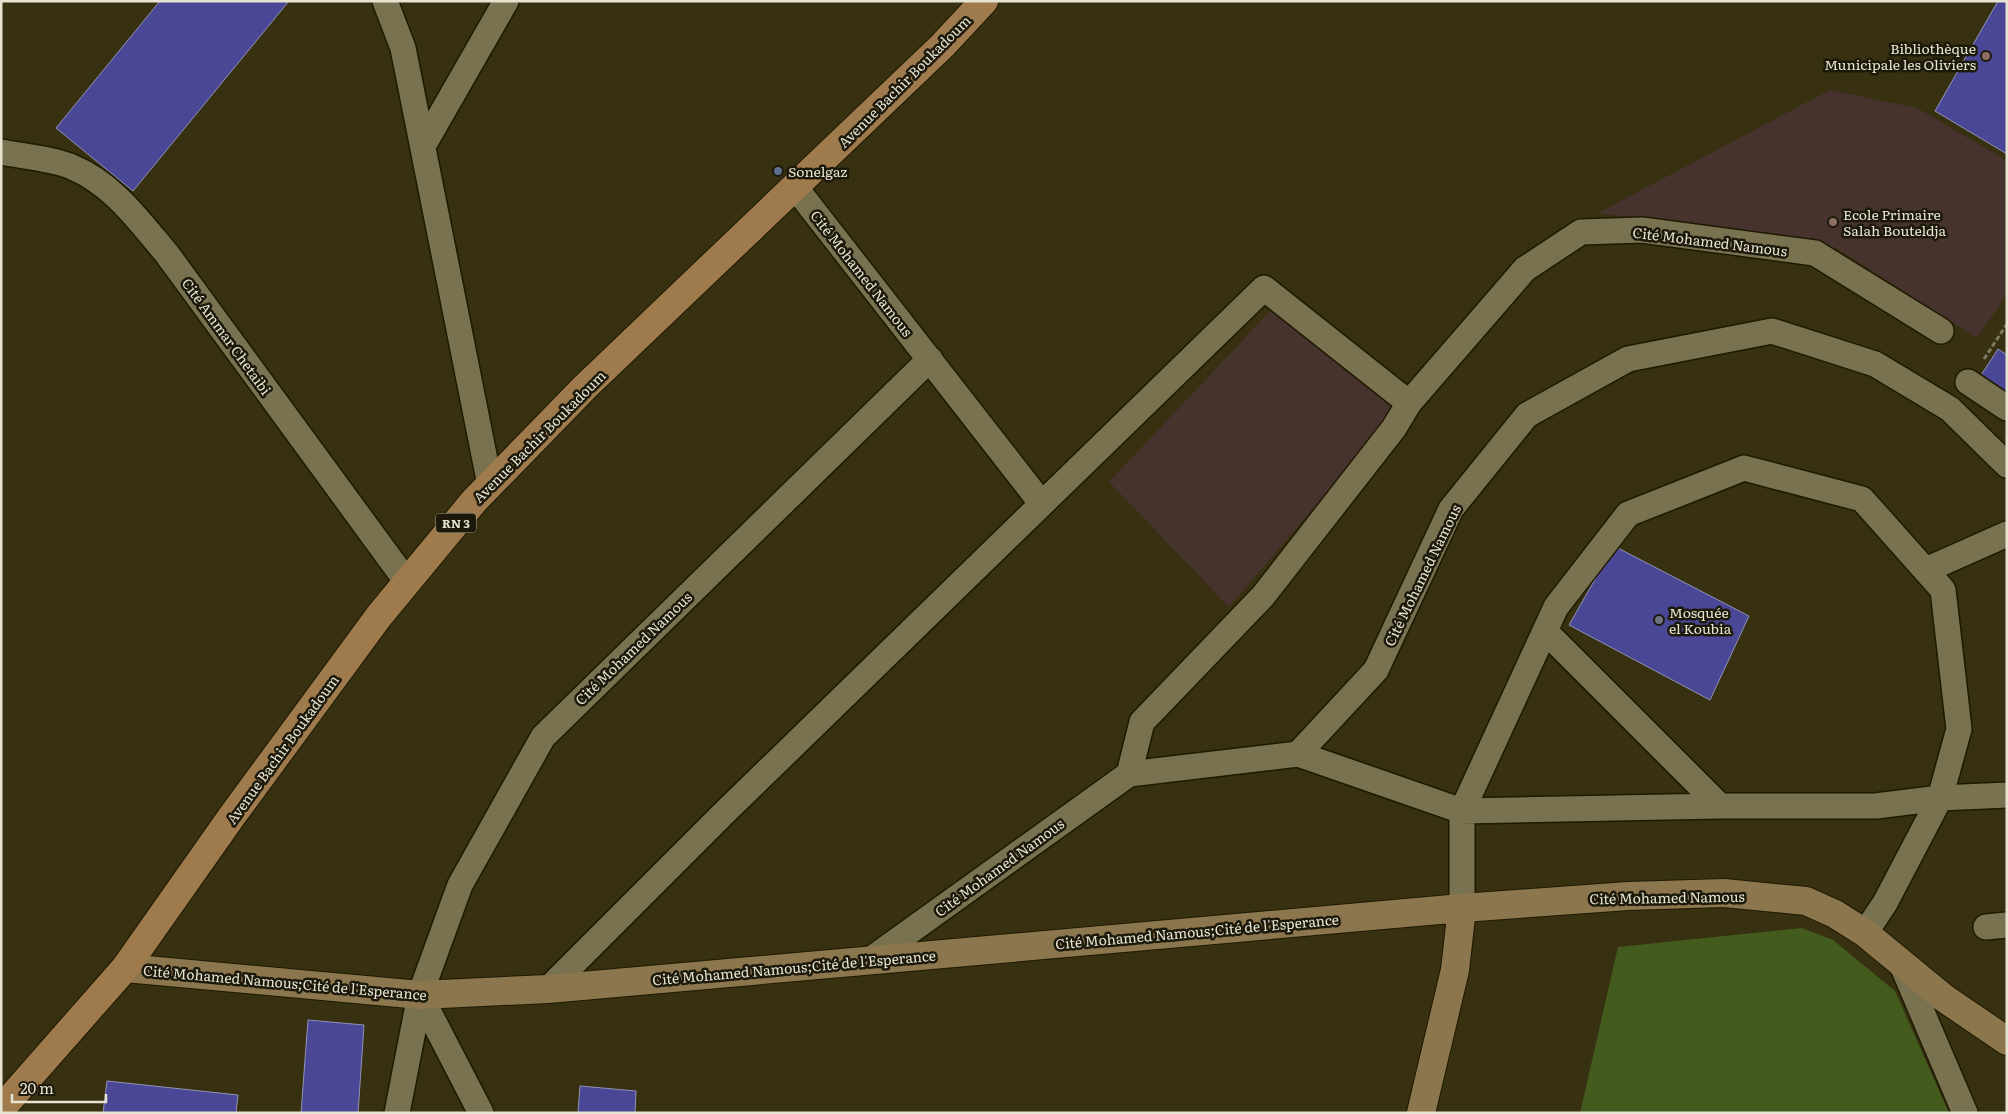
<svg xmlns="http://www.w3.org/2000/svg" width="2008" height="1114" font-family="Literata,serif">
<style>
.education{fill:#46332d}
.green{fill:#435c1d}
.building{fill:#4a4796;stroke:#9193b5}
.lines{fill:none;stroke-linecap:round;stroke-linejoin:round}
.street-casing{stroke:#1f1900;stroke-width:28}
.secondary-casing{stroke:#1f1900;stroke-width:30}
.primary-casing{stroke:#1f1900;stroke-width:30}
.path{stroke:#7f7a60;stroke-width:3;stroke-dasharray:5 2.5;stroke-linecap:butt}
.street{stroke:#787250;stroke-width:25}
.secondary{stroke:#8b764e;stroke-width:28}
.primary{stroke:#9e7a4c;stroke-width:28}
.education-dot{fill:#8d6e63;stroke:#1c190b;stroke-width:2}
.service-dot{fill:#5c6f8a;stroke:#1c190b;stroke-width:2}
.worship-dot{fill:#6b7280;stroke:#1c190b;stroke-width:2}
.labels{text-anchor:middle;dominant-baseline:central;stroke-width:5;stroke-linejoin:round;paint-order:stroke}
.shield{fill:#1c190b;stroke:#aaa796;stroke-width:1}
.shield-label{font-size:12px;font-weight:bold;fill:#e7e4d1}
.poi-label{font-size:14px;fill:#e7e4d1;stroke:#1c190b;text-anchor:start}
.street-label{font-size:14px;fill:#e7e4d1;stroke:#1c190b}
</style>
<rect width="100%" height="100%" fill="#373111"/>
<path class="education" d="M 1830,90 L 1917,108 L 2007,161 L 2007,294 L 1977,338 L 1836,248 L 1598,213 Z
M 1277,304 L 1401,406 L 1229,607 L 1109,482 Z"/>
<path class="green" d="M 1802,928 L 1833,940 L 1895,991 L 1949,1113 L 1580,1113 L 1618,947 Z"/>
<path class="building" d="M 160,1 L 289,1 L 133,191 L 56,128 Z
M 1998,1 L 2007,1 L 2007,154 L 1935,111 Z
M 1998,349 L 2007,355 L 2007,402 L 1976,383 Z
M 1614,546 L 1749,616 L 1710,700 L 1569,625 Z
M 308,1020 L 364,1025 L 358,1113 L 301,1113 Z
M 107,1081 L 238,1095 L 236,1113 L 103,1113 Z
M 580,1086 L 636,1091 L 635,1113 L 578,1113 Z"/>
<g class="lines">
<defs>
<path id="street" d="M 385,1 L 403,48 L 490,485
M 423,146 L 506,1
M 1,152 C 21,156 55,159 72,167 C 113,184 139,221 167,254 L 407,582
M 795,187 L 1042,504
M 1968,382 L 2007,408
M 1409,403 L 1525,269 L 1581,232 L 1642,230 L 1815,253 L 1941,331
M 1926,570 L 2007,534
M 1545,631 L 1720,806
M 1298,754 L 1376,670 L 1451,509 L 1527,415 L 1628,359 L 1772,331 L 1875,364 L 1950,409 L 2007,465
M 1986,927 L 2007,925
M 1865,933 L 1885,903 L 1940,798 L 1959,729 L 1943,590 L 1862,499 L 1744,468 L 1628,514 L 1556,607 L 1462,811 L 1720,806 L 1876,806 L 1940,798 L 2007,795
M 870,960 L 1129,774 L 1298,754 L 1462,811 L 1462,908
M 1902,965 L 1965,1113
M 548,989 L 723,814 L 1264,288 L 1409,403 L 1394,428 L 1263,596 L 1142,722 L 1129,774
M 420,995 L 481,1113
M 397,1113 L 420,995 L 460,885 L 543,737 L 930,359"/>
<path id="secondary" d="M 125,968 L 420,995 L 548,989 L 1462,908 L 1628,896 L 1724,893 L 1806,901 L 1835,914 L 1865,933 L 1944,998 L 2007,1041
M 1421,1113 L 1455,970 L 1462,908"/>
<path id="primary" d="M 1,1109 L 125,968 L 232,816 L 379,616 L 474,501 L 585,387 L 942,46 L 984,1"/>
</defs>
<use href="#street" class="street-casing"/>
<use href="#secondary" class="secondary-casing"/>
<use href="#primary" class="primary-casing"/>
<path class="path" d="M 1984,359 L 2007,324"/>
<use href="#street" class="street"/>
<use href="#secondary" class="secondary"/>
<use href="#primary" class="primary"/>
</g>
<g class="education-dot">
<circle cx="1986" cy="56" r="5"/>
<circle cx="1833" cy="222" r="5"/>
</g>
<circle class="service-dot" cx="778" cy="171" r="5"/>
<circle class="worship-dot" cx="1659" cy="620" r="5"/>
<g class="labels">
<rect class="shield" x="436" y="513.5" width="40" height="19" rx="4"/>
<g class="shield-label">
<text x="456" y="523">RN 3</text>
</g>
<g class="poi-label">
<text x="1976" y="48" text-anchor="end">Bibliothèque<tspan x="1976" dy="16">Municipale les Oliviers</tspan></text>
<text x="788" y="171">Sonelgaz</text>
<text x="1843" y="214">Ecole Primaire<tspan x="1843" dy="16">Salah Bouteldja</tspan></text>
<text x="1669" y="612">Mosquée<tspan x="1669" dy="16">el Koubia</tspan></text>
</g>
<g class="street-label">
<text transform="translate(904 81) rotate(-45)">Avenue Bachir Boukadoum</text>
<text transform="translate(1710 241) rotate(7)">Cité Mohamed Namous</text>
<text transform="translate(862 273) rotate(52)">Cité Mohamed Namous</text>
<text transform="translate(227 336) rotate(54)">Cité Ammar Chetaibi</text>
<text transform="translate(539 436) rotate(-45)">Avenue Bachir Boukadoum</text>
<text transform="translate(1422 575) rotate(-64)">Cité Mohamed Namous</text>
<text transform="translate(633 648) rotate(-44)">Cité Mohamed Namous</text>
<text transform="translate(282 749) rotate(-54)">Avenue Bachir Boukadoum</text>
<text transform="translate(999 867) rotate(-36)">Cité Mohamed Namous</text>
<text transform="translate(1667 897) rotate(-1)">Cité Mohamed Namous</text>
<text transform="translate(1197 931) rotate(-5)">Cité Mohamed Namous;Cité de l'Esperance</text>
<text transform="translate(794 967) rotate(-5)">Cité Mohamed Namous;Cité de l'Esperance</text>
<text transform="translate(285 982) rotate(5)">Cité Mohamed Namous;Cité de l'Esperance</text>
</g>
</g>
<rect width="2008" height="1114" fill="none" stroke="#e7e4d1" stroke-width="5"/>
<path d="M12 1094v8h94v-8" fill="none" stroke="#e7e4d1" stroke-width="2.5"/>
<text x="20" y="1094" font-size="15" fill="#e7e4d1" stroke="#1c190b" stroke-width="4" paint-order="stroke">20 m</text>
</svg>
